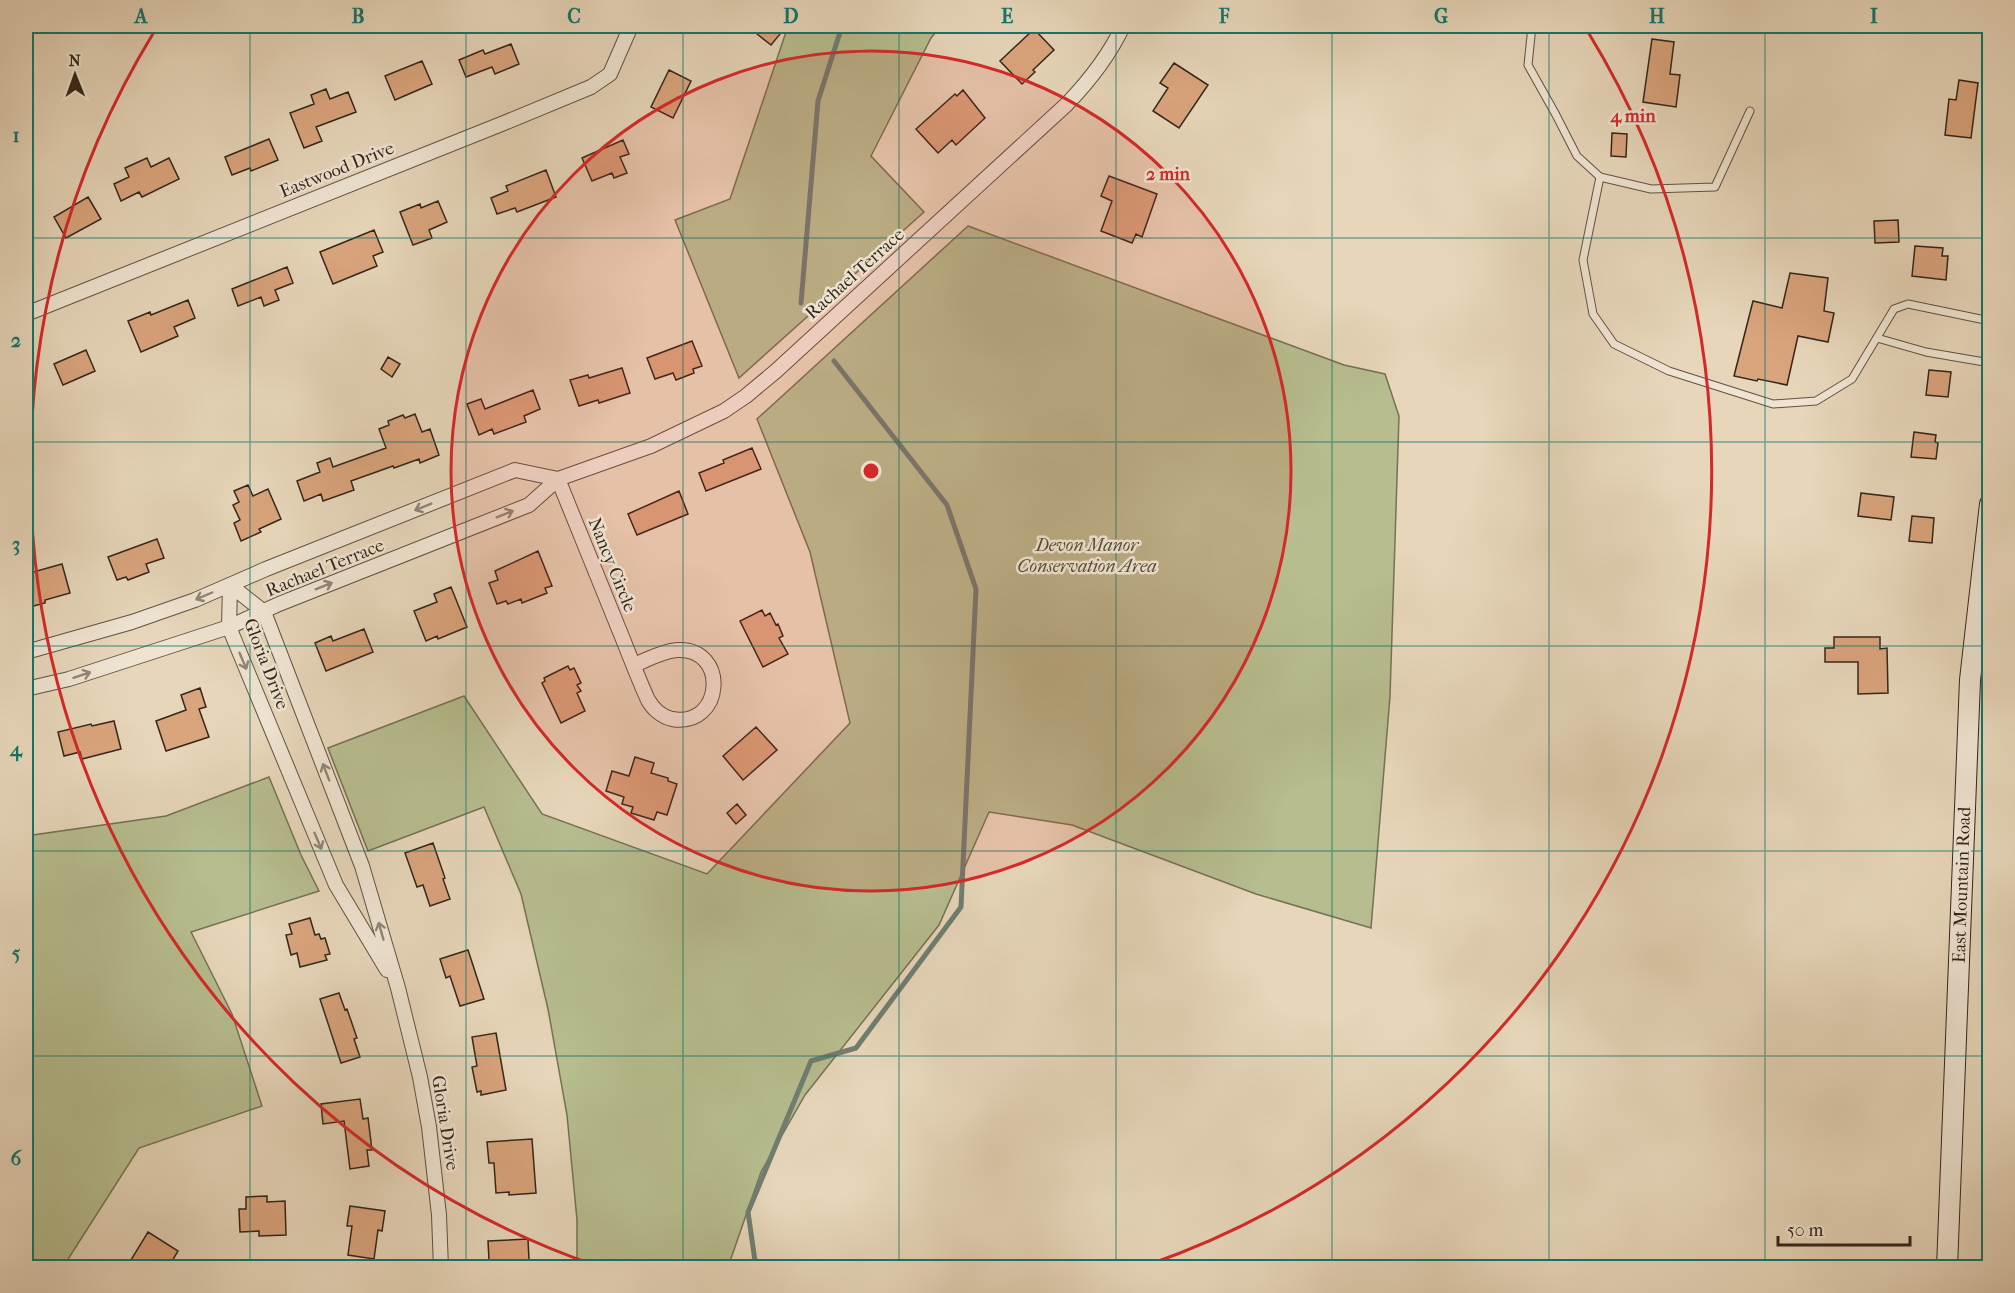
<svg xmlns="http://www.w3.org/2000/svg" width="2015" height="1293" font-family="'IM FELL French Canon',serif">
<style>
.green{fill:#b7bd8f;stroke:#757254;stroke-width:1.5}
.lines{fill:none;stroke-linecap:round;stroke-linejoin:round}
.stream{stroke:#6f7e72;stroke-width:5}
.building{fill:#daa47d;stroke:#33261a;stroke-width:1.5}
.service-casing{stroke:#605242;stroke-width:9}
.minor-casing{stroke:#605242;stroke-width:16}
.secondary-casing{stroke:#33261a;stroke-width:22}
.service{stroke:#efe4d2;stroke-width:7}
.minor{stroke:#efe4d2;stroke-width:14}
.secondary{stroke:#efe4d2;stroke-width:20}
.oneway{stroke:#918576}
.grid{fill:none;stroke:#0f766e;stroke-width:1.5;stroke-opacity:0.55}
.ring{fill:none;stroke:#d62828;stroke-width:3}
.labels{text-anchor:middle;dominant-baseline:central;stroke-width:5;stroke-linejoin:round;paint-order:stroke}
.street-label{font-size:18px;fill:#33261a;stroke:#efe4d2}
.park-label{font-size:18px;font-style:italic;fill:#544c37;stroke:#efe4d2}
.centre{fill:#d62828;stroke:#efe4d2;stroke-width:3}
.ring-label{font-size:18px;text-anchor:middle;font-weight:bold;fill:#d62828;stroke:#efe4d2;stroke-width:5;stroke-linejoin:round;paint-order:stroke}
.neatline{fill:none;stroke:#0f766e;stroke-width:2}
.grid-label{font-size:20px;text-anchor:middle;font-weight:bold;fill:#0f766e}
</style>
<rect width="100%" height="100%" fill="#e7d6ba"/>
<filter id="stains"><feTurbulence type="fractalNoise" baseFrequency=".00333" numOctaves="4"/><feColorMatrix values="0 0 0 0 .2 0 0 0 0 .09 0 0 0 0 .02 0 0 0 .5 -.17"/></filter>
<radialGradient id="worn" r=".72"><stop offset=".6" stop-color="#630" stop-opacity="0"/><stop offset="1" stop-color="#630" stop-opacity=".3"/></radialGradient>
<path class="green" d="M 788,26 L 941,26 L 931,38 L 871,156 L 924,212 L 739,378 L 675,220 L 730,199 Z
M 968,226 L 1344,365 L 1385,374 L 1399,416 L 1390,696 L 1371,928 L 1256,894 L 1072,825 L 989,812 L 939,925 L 805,1095 L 761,1172 L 728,1267 L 577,1267 L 577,1220 L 567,1115 L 548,1009 L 521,894 L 484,807 L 368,851 L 328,748 L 464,696 L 542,814 L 707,874 L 850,723 L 810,552 L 757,419 Z
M 269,777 L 301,855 L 319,891 L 191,932 L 232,1014 L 262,1106 L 139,1148 L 63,1267 L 26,1267 L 26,836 L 166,816 Z"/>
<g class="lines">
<path class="stream" d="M 801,303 L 818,101 L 842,26
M 756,1268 L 748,1212 L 811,1061 L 856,1048 L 961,907 L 976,589 L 947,505 L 834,361"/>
</g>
<path class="building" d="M 764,26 L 769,26 L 780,34 L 771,45 L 757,34 Z
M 1034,29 L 1054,50 L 1033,70 L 1035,72 L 1022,84 L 1000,61 Z
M 1652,39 L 1674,42 L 1670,74 L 1680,75 L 1676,107 L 1643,102 Z
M 511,44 L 519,64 L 495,74 L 492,67 L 466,77 L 459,60 L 483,50 L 485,54 Z
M 422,61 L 432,84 L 395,100 L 385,76 Z
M 1174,63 L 1208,85 L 1179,128 L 1153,111 L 1168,88 L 1160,83 Z
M 669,70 L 691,81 L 673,118 L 651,107 Z
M 1959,80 L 1978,83 L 1971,138 L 1945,135 L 1949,99 L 1956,100 Z
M 326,89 L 330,99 L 348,92 L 356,112 L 316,127 L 322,141 L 304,148 L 290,113 L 314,104 L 311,95 Z
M 963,90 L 985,118 L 956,145 L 952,140 L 938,153 L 916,129 L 955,94 L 957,96 Z
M 1612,133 L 1627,134 L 1626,157 L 1611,156 Z
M 269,139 L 278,160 L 251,171 L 250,168 L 232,175 L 225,157 Z
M 623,140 L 629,154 L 620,157 L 627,173 L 614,178 L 612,173 L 592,181 L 582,158 Z
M 147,158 L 151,167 L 169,158 L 179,179 L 142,197 L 139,192 L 121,201 L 114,184 L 129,177 L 125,168 Z
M 546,170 L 556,197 L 517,212 L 515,208 L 497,214 L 491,198 L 508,191 L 506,186 Z
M 1109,176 L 1157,194 L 1142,237 L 1136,234 L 1132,243 L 1101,231 L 1112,201 L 1101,196 Z
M 88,197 L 101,219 L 66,238 L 54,217 Z
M 438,201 L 447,222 L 429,230 L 432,238 L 413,245 L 400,212 L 420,204 L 421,208 Z
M 1898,220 L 1899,242 L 1875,243 L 1874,221 Z
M 374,230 L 383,252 L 373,256 L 377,266 L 333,284 L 320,252 Z
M 1915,246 L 1943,248 L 1942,256 L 1948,256 L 1946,280 L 1912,276 Z
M 287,267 L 293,283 L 275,290 L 279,300 L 264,306 L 261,297 L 238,306 L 232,289 Z
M 1790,273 L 1828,278 L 1824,311 L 1834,313 L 1828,342 L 1798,336 L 1787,385 L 1758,379 L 1757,381 L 1734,376 L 1753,301 L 1782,308 Z
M 188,300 L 195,318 L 174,327 L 178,336 L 141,352 L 128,321 L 150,312 L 151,315 Z
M 692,341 L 702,366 L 693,369 L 694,373 L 676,380 L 673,373 L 655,379 L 647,358 Z
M 86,350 L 95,371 L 63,385 L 54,364 Z
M 388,357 L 400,364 L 392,377 L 381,369 Z
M 622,368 L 630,393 L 599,403 L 598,400 L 579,406 L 570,380 L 588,375 L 589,378 Z
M 1929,370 L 1951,372 L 1948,397 L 1926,395 Z
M 533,390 L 540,409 L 524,416 L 526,422 L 494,434 L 492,429 L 479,435 L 467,404 L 481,399 L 485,409 Z
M 415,414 L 422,432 L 430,429 L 439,455 L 420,463 L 419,459 L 394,468 L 393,466 L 351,481 L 354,490 L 323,501 L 321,494 L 304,501 L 297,481 L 320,472 L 317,463 L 330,458 L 333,467 L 386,448 L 379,429 L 389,425 L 388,421 L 403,415 L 405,418 Z
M 1914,432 L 1936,435 L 1935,442 L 1938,443 L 1936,459 L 1911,457 Z
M 752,448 L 761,469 L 706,491 L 699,473 L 724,463 L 723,460 Z
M 248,485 L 253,496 L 268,489 L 281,519 L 259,529 L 261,532 L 241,541 L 234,523 L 240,520 L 233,505 L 239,502 L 234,491 Z
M 679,491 L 688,514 L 637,535 L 628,514 Z
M 1861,493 L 1894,497 L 1891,520 L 1858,516 Z
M 1912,516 L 1934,518 L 1932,543 L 1909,541 Z
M 157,539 L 164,558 L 146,564 L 149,572 L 128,580 L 126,577 L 117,580 L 108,557 Z
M 538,551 L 552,586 L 545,588 L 547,593 L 522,603 L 521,599 L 508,604 L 506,601 L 497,604 L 489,583 L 498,580 L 495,571 Z
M 62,564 L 70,593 L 45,600 L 45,603 L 26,608 L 26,574 Z
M 451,587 L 467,627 L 438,639 L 437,636 L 426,641 L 414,611 L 437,602 L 434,594 Z
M 762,610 L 765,616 L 770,613 L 776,625 L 778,624 L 783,636 L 779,638 L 788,654 L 763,667 L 740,621 Z
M 364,629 L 373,652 L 326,671 L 315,643 L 331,636 L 333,641 Z
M 1834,637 L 1880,637 L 1880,649 L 1887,648 L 1888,693 L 1858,694 L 1858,662 L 1825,662 L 1825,648 L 1834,648 Z
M 568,666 L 570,670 L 574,668 L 581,683 L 577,685 L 581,691 L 577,693 L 585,711 L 561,723 L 542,683 L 545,681 L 544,678 Z
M 200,688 L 206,707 L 199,709 L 209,737 L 166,751 L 156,721 L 186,710 L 181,695 Z
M 114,721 L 121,749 L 82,759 L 80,752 L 64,756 L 58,732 L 91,724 L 92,726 Z
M 756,727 L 777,750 L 743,780 L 723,756 Z
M 635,757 L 654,763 L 651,773 L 668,778 L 668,781 L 677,784 L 667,815 L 657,812 L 654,820 L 631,813 L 633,807 L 622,804 L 624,797 L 606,791 L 612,771 L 629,776 Z
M 737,804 L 746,815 L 736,824 L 727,813 Z
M 433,843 L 445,878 L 443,879 L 450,899 L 430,906 L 423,885 L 417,887 L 405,853 Z
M 310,918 L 315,935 L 319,934 L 321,939 L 325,938 L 330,954 L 325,955 L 327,960 L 300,967 L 297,953 L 291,955 L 286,935 L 292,934 L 289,924 Z
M 468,950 L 484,999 L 460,1006 L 450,976 L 446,978 L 440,959 Z
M 339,993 L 345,1010 L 347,1009 L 357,1038 L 354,1039 L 360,1057 L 341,1063 L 320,999 Z
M 496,1033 L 506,1090 L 481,1095 L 481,1091 L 477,1092 L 472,1067 L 477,1066 L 472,1037 Z
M 360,1099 L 363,1119 L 368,1118 L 372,1150 L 367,1150 L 369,1166 L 350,1169 L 344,1121 L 323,1124 L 321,1104 Z
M 532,1139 L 536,1193 L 509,1195 L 509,1192 L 496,1193 L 494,1163 L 489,1163 L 487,1142 Z
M 267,1196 L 267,1202 L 285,1201 L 286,1235 L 259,1236 L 259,1231 L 240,1232 L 239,1209 L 246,1209 L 246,1197 Z
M 350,1206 L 385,1211 L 382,1231 L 378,1230 L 374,1259 L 348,1255 L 352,1226 L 347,1226 Z
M 148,1232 L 178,1251 L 168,1268 L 126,1268 Z
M 528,1239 L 529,1260 L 525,1260 L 525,1268 L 494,1268 L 493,1260 L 489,1260 L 488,1241 Z"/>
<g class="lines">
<defs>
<path id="service" d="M 1532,26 L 1528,65 L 1556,115 L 1577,156 L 1600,177 L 1651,189 L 1715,187 L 1750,111
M 1600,177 L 1583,260 L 1593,314 L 1614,344 L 1669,371 L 1773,404 L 1816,401 L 1852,379 L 1894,309 L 1908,304 L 1990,321
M 1877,338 L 1926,352 L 1990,363"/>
<path id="minor" d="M 26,314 L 504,123 L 591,87 L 610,74 L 631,26
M 558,479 C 578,528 598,578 618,627 C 628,651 637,676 648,700 C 653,709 662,717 672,719 C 724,728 729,647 677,650 C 662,651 647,660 634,665
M 230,585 L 264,612 L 362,866 L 398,988 L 420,1077 L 429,1127 L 439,1215 L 441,1268
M 230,585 L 229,627 L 336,885 L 387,970
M 26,652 L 132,622 L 195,600 L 266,569 L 515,470 L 558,479
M 26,689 L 69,679 L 229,627 L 279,604 L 529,505 L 558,479 L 651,446 L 724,411 L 746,396 L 776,371 L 1067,104 C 1090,80 1109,56 1123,26"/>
<path id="secondary" d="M 1947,1268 L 1970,680 L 1990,504"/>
</defs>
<use href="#service" class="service-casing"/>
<use href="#minor" class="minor-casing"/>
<use href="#secondary" class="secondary-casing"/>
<use href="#service" class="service"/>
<use href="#minor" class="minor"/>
<use href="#secondary" class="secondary"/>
</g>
<defs><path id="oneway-shaft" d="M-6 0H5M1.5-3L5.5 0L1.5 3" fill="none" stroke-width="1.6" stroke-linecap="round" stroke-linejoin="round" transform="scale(1.5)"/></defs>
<g class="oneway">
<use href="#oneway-shaft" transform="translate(423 507) rotate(158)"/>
<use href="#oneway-shaft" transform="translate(505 514) rotate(-22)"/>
<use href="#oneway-shaft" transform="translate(324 586) rotate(-22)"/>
<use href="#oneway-shaft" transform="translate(204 596) rotate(157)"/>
<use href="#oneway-shaft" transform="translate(243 661) rotate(67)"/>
<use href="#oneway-shaft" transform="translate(82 675) rotate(-18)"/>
<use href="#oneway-shaft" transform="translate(326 772) rotate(-111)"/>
<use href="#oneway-shaft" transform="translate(318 841) rotate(67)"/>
<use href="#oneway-shaft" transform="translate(381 931) rotate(-106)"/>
</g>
<path class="grid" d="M 250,26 L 250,1268M 466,26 L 466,1268M 683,26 L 683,1268M 899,26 L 899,1268M 1116,26 L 1116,1268M 1332,26 L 1332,1268M 1549,26 L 1549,1268M 1765,26 L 1765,1268M 26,238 L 1990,238M 26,442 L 1990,442M 26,646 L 1990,646M 26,851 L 1990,851M 26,1056 L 1990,1056"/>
<circle cx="871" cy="471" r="420" fill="#d62828" fill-opacity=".12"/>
<g class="ring">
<circle cx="871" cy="471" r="420"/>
<path d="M597 1266A841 841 0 0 1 154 32M1588 32A841 841 0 0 1 1145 1266"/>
</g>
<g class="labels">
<g class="street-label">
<text transform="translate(337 170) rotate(-22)">Eastwood Drive</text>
<text transform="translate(855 274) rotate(-42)">Rachael Terrace</text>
<text transform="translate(612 565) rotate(68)">Nancy Circle</text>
<text transform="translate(325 568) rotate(-22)">Rachael Terrace</text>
<text transform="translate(266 664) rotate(69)">Gloria Drive</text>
<text transform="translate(1962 885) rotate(-88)">East Mountain Road</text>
<text transform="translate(445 1123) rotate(81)">Gloria Drive</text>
</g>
<g class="park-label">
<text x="1087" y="545">Devon Manor<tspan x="1087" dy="21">Conservation Area</tspan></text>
</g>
</g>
<circle cx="871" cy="471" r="9" class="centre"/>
<g class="ring-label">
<text x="1633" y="122">4 min</text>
<text x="1168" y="180">2 min</text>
</g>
<rect width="2015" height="1293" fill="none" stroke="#e7d6ba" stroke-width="66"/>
<g transform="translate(75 75) rotate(359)" stroke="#efe4d2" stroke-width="4.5" paint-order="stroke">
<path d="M0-4.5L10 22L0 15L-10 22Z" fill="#33261a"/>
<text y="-9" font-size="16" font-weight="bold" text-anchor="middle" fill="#33261a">N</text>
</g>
<path d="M1778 1236v9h132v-9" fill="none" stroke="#33261a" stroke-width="3"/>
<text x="1787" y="1236" font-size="18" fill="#33261a" stroke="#efe4d2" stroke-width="4.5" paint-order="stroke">50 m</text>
<rect x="33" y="33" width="1949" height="1227" class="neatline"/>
<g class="grid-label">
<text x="141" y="23">A</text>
<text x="358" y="23">B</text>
<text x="574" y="23">C</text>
<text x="791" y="23">D</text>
<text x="1007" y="23">E</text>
<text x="1224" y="23">F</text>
<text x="1441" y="23">G</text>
<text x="1657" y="23">H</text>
<text x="1874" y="23">I</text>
<text x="16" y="142">1</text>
<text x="16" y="347">2</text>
<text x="16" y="551">3</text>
<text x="16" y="756">4</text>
<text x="16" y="960">5</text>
<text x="16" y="1165">6</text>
</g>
<rect width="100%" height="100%" filter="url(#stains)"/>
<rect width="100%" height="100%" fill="url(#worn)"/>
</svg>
